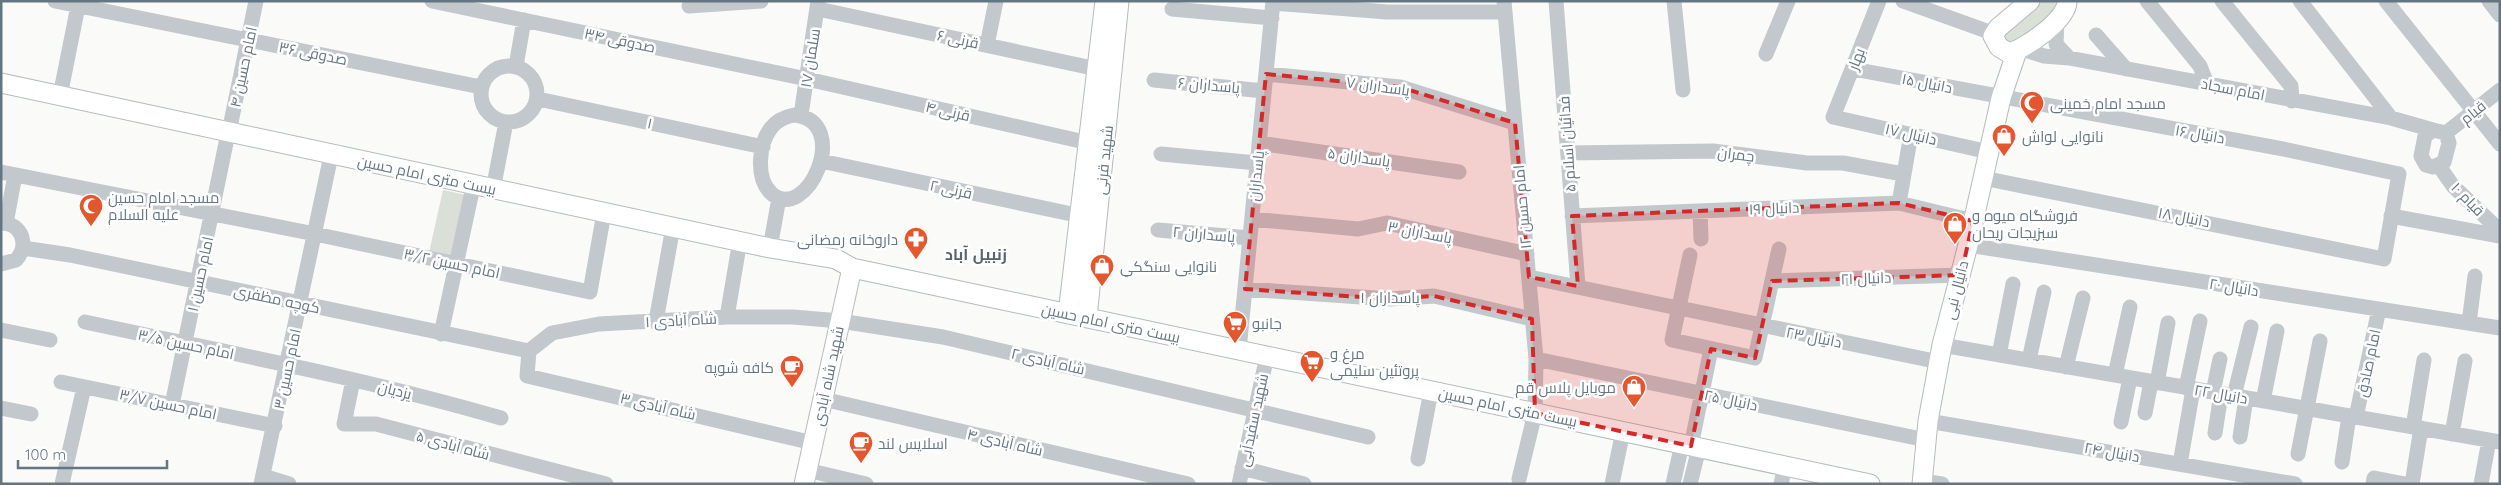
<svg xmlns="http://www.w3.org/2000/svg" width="2501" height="485" font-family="Quicksand,Cairo,sans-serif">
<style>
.green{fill:#dadfd7}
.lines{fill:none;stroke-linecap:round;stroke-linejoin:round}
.major-casing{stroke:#b5babe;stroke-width:21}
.minor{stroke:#c3c8cc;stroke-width:15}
.major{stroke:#fff;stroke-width:19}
.marked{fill:#d62828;fill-opacity:0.2;stroke:#d62828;stroke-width:4;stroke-dasharray:10 6;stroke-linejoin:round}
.labels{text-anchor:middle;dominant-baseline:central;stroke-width:5;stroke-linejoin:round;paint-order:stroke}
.street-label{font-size:15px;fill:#657683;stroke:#fff}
.poi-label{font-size:15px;fill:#657683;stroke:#fff;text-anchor:start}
.neighbourhood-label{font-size:16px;font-weight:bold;fill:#57646e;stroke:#fff}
</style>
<rect width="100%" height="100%" fill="#fafaf8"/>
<path class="green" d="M 2040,1 L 2060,1 L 2058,11 L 2010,47 L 2002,34 Z
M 443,190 L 471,196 L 456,263 L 428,257 Z"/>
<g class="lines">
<defs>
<path id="major" d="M 2030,1 L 1998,28 L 1993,36 L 1999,47 L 2009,53 C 2025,49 2068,19 2067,1
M 1,83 L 770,248 L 836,259 L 852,268 L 1870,484
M 1068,314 L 1105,1
M 1087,318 L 1119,1
M 804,484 L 852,268
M 1922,484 L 1928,421 L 1942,345 L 1968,245 L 2001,98 L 2017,51"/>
</defs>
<use href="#major" class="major-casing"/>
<path class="minor" d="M 55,1 L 481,87
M 432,1 L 807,79 L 1089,143
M 1504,1 L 1536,359 L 1535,413 L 1519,479
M 1556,1 L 1578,286
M 1674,1 L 1683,90
M 1879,1 L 1833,117 L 1989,152
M 1903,1 L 1995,34
M 2147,1 L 2200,66 L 2207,84
M 2222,1 L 2291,86 L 2292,101
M 2300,1 L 2391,118
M 2386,1 L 2500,144
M 2489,1 L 2500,15
M 1273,3 L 1387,12 L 1505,12
M 689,6 L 761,1
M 818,9 L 1097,69
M 1172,9 L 1272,18
M 2057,21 L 2056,44 L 2069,58
M 2096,35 L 2126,69
M 987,45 L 996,1
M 2022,49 L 2044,56 L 2069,58 L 2391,118 L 2433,130
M 1766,54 L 1788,1
M481 94a28 28 0 1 1 56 0a28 28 0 1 1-56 0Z
M 516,66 L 524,20
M 1853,69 L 2288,150 L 2399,174
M 1266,74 L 1400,87 L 1515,123
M 1154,80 L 1264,91
M 60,96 L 79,1
M 538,99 L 763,147
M 794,115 C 854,121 806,226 771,193 C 755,178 759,143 771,128 C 777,120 784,117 794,115 Z
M 801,115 L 818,1
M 2433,130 L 2446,133 L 2449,143 L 2444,162 L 2433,167 L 2426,165 L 2421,156 L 2425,136 Z
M 229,132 L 256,1
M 2446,133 L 2500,90
M 1259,143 L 1459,172
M 1568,153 L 1713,151 L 1807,163 L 1843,163 L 1903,174
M 1161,154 L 1257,163
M 821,161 L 1081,216
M 2439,166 L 2453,186 L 2500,231
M 1,172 L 315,234 L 590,292 L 602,224
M 1983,178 L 2384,259 L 2399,174
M 493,190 L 506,122
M 1899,203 L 1911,134
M 1700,211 L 1701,239
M 1572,216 L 1899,203 L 1973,221
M 2391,216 L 2500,236
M 1252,219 L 1358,229 L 1387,223 L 1527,254
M 1,223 C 23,223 29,246 16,260 L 1,264
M 6,223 L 15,175
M 1158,230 L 1250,238
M 1968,245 L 2500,328
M 23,248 L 70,255 L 529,351
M 770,248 L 779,198
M 1690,255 L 1672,340 L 1755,358 L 1779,249
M 1529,277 L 1678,308
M 1772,281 L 1961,275
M 1245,289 L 1390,299 L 1434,296 L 1532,319
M 1689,310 L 1939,362
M 727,317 L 738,252
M 656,321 L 671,238
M 85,322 C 224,352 364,378 501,418
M 2469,323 L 2475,276
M 1,330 L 50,340
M 441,334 L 471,196
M 1942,345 L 2500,442
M 1239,350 L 1273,1
M 529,351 L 552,333 L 599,324 L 727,317 L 793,317 L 840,321 L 943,337 L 1368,437
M 529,351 L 527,376 L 813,443
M 1999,355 L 2013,284
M 1536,359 L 1926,440
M 2029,360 L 2044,292
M 2066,367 L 2083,298
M 2115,375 L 2130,307
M 353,380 L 344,424 L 376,424 L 606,484
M 61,382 L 275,426
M 2157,383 L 2168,323
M 2186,388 L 2200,321
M 2213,392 L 2220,359
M 2234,396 L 2251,327
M 823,399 L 1188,484
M 2263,401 L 2277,331
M 172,405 L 226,143
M 1,408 L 31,414
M 2145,413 L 2151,382
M 2356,417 L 2379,309
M 1928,421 L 2295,484
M 2121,422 L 2130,378
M 2413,427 L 2424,360
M 2215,433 L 2221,394
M 2452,434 L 2465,361
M 2240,437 L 2246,398
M 1691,446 L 1711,349
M 2298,454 L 2320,341
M 1418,459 L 1431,391
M 2342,462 L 2349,416
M 2180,464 L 2193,389
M 1242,468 L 1304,484
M 807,470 L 866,484
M 263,476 L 289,484
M 1922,481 L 1942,484
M 62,484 L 84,387
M 261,484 L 329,165
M 1239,484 L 1267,356
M 1612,484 L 1623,431
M 1673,484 L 1682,444
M 1690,484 L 1699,448
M 1781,484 L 1785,466
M 2373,484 L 2374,478 L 2405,484
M 2412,484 L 2421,428
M 2481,484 L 2489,440"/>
<use href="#major" class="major"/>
</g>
<path class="marked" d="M 1266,74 L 1400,87 L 1515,123 L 1529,277 L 1578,286 L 1572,216 L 1899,203 L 1973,221 L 1961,275 L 1772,281 L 1755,358 L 1711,349 L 1691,446 L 1535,413 L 1532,319 L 1434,296 L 1390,299 L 1245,289 Z"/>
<defs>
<symbol id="mosque-pin" viewBox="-11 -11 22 30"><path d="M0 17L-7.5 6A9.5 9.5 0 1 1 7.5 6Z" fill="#e4572e" stroke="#fff"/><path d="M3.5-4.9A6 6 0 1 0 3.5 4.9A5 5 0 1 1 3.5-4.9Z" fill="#fff"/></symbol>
<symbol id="shop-pin" viewBox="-11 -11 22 30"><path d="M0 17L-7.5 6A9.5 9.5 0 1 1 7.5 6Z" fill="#e4572e" stroke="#fff"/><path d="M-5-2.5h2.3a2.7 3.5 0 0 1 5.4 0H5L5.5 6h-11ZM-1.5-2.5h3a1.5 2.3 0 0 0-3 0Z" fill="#fff"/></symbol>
<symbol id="pharmacy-pin" viewBox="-11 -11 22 30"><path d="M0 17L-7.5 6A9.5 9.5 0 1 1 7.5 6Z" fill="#e4572e" stroke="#fff"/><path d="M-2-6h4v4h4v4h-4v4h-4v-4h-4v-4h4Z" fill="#fff"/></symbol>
<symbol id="supermarket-pin" viewBox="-11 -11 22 30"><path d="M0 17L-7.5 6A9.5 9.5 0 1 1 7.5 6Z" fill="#e4572e" stroke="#fff"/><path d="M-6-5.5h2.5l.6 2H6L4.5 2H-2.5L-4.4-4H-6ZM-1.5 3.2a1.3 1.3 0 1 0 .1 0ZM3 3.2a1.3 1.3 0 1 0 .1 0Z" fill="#fff"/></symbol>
<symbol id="cafe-pin" viewBox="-11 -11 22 30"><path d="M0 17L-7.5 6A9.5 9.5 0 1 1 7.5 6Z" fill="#e4572e" stroke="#fff"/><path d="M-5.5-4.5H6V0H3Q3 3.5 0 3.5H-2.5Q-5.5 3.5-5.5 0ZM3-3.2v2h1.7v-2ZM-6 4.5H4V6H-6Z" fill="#fff"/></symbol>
</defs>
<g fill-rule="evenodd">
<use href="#mosque-pin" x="2018" y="89" width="28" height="38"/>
<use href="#shop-pin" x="1990" y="122" width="28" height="38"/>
<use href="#mosque-pin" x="77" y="192" width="28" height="38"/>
<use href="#shop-pin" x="1941" y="210" width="28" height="38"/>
<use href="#pharmacy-pin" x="902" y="225" width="28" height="38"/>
<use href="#shop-pin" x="1088" y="252" width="28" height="38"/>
<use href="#supermarket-pin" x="1221" y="309" width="28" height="38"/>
<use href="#supermarket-pin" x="1298" y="348" width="28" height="38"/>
<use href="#cafe-pin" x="778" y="353" width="28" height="38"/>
<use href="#shop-pin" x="1620" y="373" width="28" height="38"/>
<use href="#cafe-pin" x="847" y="429" width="28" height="38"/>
</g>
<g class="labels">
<g class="street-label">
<text transform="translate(958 39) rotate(12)">قرنی ۶</text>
<text transform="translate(620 40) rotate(12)">صدوقی ۳۴</text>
<text transform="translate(313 53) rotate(11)">صدوقی ۳۶</text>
<text transform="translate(810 58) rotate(-81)">سلمان ۱۷</text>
<text transform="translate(1856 59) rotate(-69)">بهار</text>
<text transform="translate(243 67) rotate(-78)">امام حسین ۴</text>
<text transform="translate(1927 83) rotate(11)">دانیال ۱۵</text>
<text transform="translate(1209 85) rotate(5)">پاسداران ۶</text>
<text transform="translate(1378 86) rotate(8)">پاسداران ۷</text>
<text transform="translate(2233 89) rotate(11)">امام سجاد</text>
<text transform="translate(948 111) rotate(13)">قرنی ۴</text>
<text transform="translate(2473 112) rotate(-39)">قیام</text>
<text transform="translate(650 123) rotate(12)">۱</text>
<text transform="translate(1911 134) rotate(13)">دانیال ۱۷</text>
<text transform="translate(2200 134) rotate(10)">دانیال ۱۶</text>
<text transform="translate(1567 144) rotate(-94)">فدائیان اسلام ۵</text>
<text transform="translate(1736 154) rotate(7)">چمران</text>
<text transform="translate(1359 157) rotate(8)">پاسداران ۵</text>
<text transform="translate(1104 160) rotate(-84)">شهید قرنی</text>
<text transform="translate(427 175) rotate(12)">بیست متری امام حسین</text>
<text transform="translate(1256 176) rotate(-84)">پاسداران</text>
<text transform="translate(951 189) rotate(12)">قرنی ۲</text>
<text transform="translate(2468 199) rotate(46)">قیام ۱۰</text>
<text transform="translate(1522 207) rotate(-95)">امام حسین ۱۲</text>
<text transform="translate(1774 208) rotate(-2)">دانیال ۱۹</text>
<text transform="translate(2184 217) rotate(11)">دانیال ۱۸</text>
<text transform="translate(1420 232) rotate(11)">پاسداران ۳</text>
<text transform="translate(1204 234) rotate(5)">پاسداران ۲</text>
<text transform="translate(452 263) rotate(12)">امام حسین ۳/۲</text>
<text transform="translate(200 274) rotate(-78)">امام حسین ۱</text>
<text transform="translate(1866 278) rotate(-2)">دانیال ۲۱</text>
<text transform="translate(2234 287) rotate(9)">دانیال ۲۰</text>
<text transform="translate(1956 290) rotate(-76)">دانیال نبی</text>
<text x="1390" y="297">پاسداران ۱</text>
<text transform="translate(277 299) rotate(12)">کوچه مظفری</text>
<text transform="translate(681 320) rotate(-3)">شاه آبادی ۱</text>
<text transform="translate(1111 323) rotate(12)">بیست متری امام حسین</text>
<text transform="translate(1814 337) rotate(11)">دانیال ۲۳</text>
<text transform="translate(186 344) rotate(12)">امام حسین ۳/۵</text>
<text transform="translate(1048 361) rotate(13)">شاه آبادی ۲</text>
<text transform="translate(2368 363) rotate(-78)">امام صادق</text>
<text transform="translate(287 369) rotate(-78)">امام حسین ۳</text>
<text transform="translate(828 376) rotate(-78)">شهید شاه آبادی</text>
<text transform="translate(395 390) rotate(14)">یزدیان</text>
<text transform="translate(2221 394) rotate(10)">دانیال ۲۲</text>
<text transform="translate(1731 400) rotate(12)">دانیال ۲۵</text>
<text transform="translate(168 404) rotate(12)">امام حسین ۳/۷</text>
<text transform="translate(658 406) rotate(13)">شاه آبادی ۳</text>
<text transform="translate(1508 407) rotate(12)">بیست متری امام حسین</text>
<text transform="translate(1253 420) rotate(-78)">شهید سفیدآبی</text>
<text transform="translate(1005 442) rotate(13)">شاه آبادی ۴</text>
<text transform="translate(453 445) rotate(15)">شاه آبادی ۵</text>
<text transform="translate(2112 452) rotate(10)">دانیال ۲۴</text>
</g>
<g class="poi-label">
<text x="2050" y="103">مسجد امام خمینی</text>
<text x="2022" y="136">نانوایی لواش</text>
<text x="108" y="197">مسجد امام حسین<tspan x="108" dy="17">علیه السلام</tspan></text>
<text x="1972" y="215">فروشگاه میوه و<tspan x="1972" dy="17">سبزیجات ریحان</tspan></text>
<text x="898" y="239" text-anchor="end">داروخانه رمضانی</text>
<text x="1120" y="266">نانوایی سنگکیِ</text>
<text x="1252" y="323">جانبو</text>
<text x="1330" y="353">مرغ و<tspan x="1330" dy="17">پروتئین سلیمی</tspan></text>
<text x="774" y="367" text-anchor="end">کافه شوپه</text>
<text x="1616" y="387" text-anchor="end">موبایل پلاس قم</text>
<text x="878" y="443">اسلایس لند</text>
</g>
<g class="neighbourhood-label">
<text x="976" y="254">زنبیل آباد</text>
</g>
</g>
<rect width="2501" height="485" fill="none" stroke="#657683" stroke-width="5"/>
<path d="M18 460v8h149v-8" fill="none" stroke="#657683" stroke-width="2.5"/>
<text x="25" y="460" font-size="15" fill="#657683" stroke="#ffffff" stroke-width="4" paint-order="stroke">100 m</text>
</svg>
